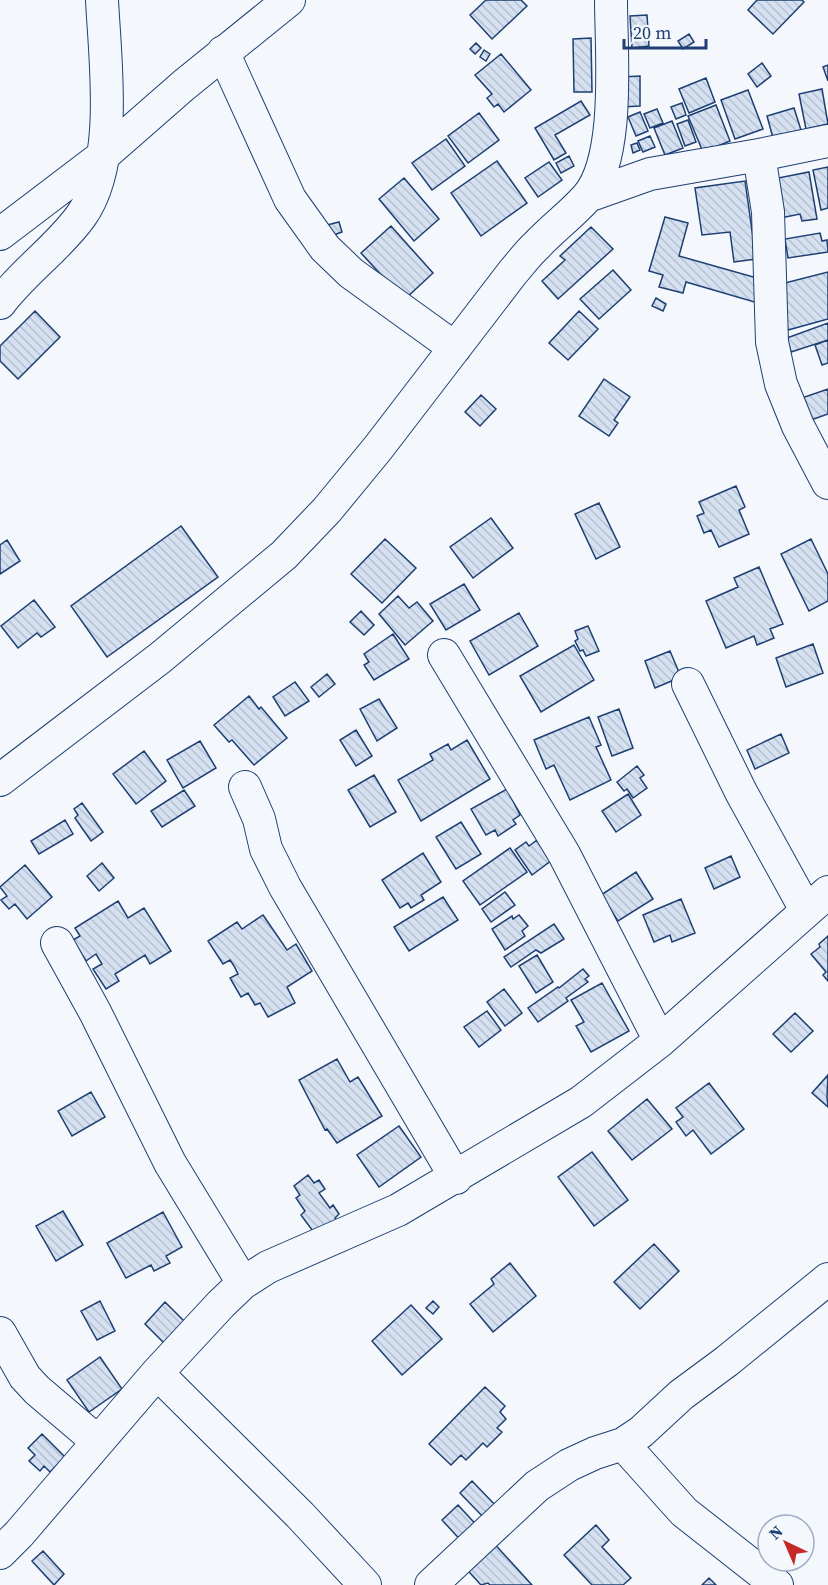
<svg xmlns="http://www.w3.org/2000/svg" width="828" height="1585" font-family="'Source Serif 4',serif">
<style>
.building{fill:url(#building-back-hatch);stroke:#1d3f73;stroke-width:1.5}
.lines{fill:none;stroke-linecap:round;stroke-linejoin:round}
.minor-casing{stroke:#1d3f73;stroke-width:34}
.minor{stroke:#f4f7fb;stroke-width:32}
</style>
<defs>
<pattern id="building-back-hatch" width="6" height="6" patternUnits="userSpaceOnUse" patternTransform="scale(1.5)"><rect width="6" height="6" fill="#d5e0f0"/><path d="M-1 5l2 2M0 0l6 6M5-1l2 2" fill="none" stroke="#b6c1d1"/></pattern>
</defs>
<rect width="100%" height="100%" fill="#f4f7fb"/>
<path class="building" d="M 486,0 L 521,0 L 527,6 L 492,39 L 470,15 Z
M 757,0 L 802,0 L 804,2 L 773,34 L 748,10 Z
M 647,15 L 649,46 L 632,48 L 630,16 Z
M 689,34 L 694,42 L 683,49 L 678,41 Z
M 591,38 L 592,92 L 574,92 L 573,39 Z
M 476,43 L 481,48 L 475,54 L 470,49 Z
M 484,50 L 490,54 L 486,61 L 480,57 Z
M 501,54 L 531,90 L 504,112 L 498,104 L 494,107 L 487,98 L 492,94 L 475,75 Z
M 762,63 L 771,76 L 757,87 L 748,74 Z
M 828,65 L 828,81 L 823,67 Z
M 640,76 L 640,106 L 621,107 L 621,77 Z
M 706,78 L 715,102 L 689,113 L 679,89 Z
M 822,89 L 828,124 L 806,129 L 799,94 Z
M 748,90 L 763,129 L 735,139 L 721,100 Z
M 581,101 L 590,115 L 555,135 L 566,153 L 554,160 L 535,128 Z
M 682,103 L 686,115 L 676,119 L 671,107 Z
M 716,105 L 730,141 L 703,152 L 688,116 Z
M 794,108 L 801,130 L 773,138 L 767,116 Z
M 657,109 L 663,123 L 650,128 L 644,114 Z
M 640,112 L 648,131 L 636,136 L 628,117 Z
M 479,113 L 499,140 L 468,163 L 448,136 Z
M 688,120 L 696,142 L 685,146 L 677,124 Z
M 672,121 L 683,148 L 665,155 L 654,128 Z
M 650,136 L 655,147 L 643,152 L 638,141 Z
M 446,139 L 465,166 L 432,190 L 412,163 Z
M 637,143 L 640,150 L 633,153 L 631,145 Z
M 569,156 L 574,166 L 561,173 L 556,163 Z
M 497,161 L 527,203 L 481,236 L 451,193 Z
M 549,162 L 562,180 L 538,197 L 525,178 Z
M 828,167 L 828,208 L 821,210 L 813,170 Z
M 809,172 L 817,219 L 802,221 L 800,214 L 780,218 L 773,179 Z
M 404,178 L 439,219 L 414,241 L 379,199 Z
M 745,181 L 756,259 L 734,262 L 730,232 L 702,235 L 695,188 Z
M 665,217 L 688,223 L 679,256 L 764,280 L 765,305 L 686,282 L 683,293 L 659,287 L 663,275 L 649,271 Z
M 339,222 L 342,232 L 331,236 L 327,225 Z
M 391,226 L 433,273 L 404,300 L 361,253 Z
M 591,227 L 613,249 L 558,299 L 542,281 L 565,260 L 560,256 Z
M 820,233 L 822,241 L 827,240 L 828,252 L 788,258 L 785,239 Z
M 613,270 L 631,290 L 599,319 L 580,299 Z
M 828,272 L 828,319 L 788,330 L 777,285 Z
M 656,298 L 666,304 L 663,311 L 652,306 Z
M 35,311 L 60,337 L 18,379 L 0,361 L 0,346 Z
M 579,311 L 598,329 L 568,360 L 549,343 Z
M 828,323 L 828,340 L 791,352 L 787,338 Z
M 828,340 L 828,363 L 822,365 L 815,345 Z
M 604,379 L 630,397 L 614,420 L 618,423 L 609,436 L 579,416 Z
M 828,389 L 828,414 L 808,421 L 799,399 Z
M 481,395 L 496,409 L 480,426 L 465,412 Z
M 736,486 L 745,507 L 739,510 L 749,534 L 719,547 L 711,530 L 704,533 L 697,516 L 704,513 L 699,502 Z
M 599,503 L 620,547 L 596,559 L 575,514 Z
M 491,518 L 513,548 L 473,578 L 450,547 Z
M 181,526 L 218,577 L 107,657 L 71,606 Z
M 385,539 L 416,568 L 382,603 L 351,574 Z
M 811,539 L 828,574 L 828,601 L 809,611 L 781,554 Z
M 7,540 L 20,561 L 0,574 L 0,545 Z
M 759,567 L 783,624 L 770,629 L 774,638 L 757,645 L 754,636 L 726,648 L 706,601 L 738,587 L 734,578 Z
M 464,584 L 480,610 L 446,630 L 430,604 Z
M 398,596 L 409,608 L 417,602 L 433,621 L 405,645 L 379,614 Z
M 34,600 L 55,627 L 41,637 L 37,633 L 18,648 L 1,626 Z
M 361,611 L 374,625 L 364,635 L 350,622 Z
M 519,613 L 538,646 L 489,675 L 470,641 Z
M 588,626 L 599,651 L 586,656 L 583,650 L 580,651 L 575,641 L 578,639 L 575,631 Z
M 393,634 L 409,659 L 374,680 L 364,665 L 369,662 L 364,654 Z
M 813,644 L 823,673 L 786,687 L 776,658 Z
M 574,645 L 594,680 L 541,712 L 520,676 Z
M 670,651 L 681,677 L 655,688 L 645,661 Z
M 327,674 L 335,684 L 319,697 L 311,687 Z
M 295,682 L 309,701 L 285,716 L 273,697 Z
M 249,696 L 259,709 L 261,707 L 287,738 L 254,765 L 232,740 L 229,742 L 214,725 Z
M 379,699 L 397,728 L 377,741 L 360,709 Z
M 619,709 L 633,748 L 612,756 L 598,717 Z
M 589,717 L 601,745 L 596,747 L 611,780 L 570,800 L 554,765 L 546,769 L 534,740 Z
M 356,730 L 372,756 L 356,766 L 340,740 Z
M 781,734 L 789,753 L 755,769 L 747,750 Z
M 467,740 L 490,779 L 421,821 L 398,780 L 433,760 L 430,754 L 448,744 L 451,750 Z
M 200,741 L 216,768 L 183,788 L 167,760 Z
M 144,751 L 166,781 L 136,804 L 113,774 Z
M 637,766 L 644,775 L 640,778 L 647,788 L 633,798 L 627,789 L 624,791 L 617,782 Z
M 374,775 L 396,812 L 370,827 L 348,790 Z
M 507,789 L 520,815 L 513,820 L 516,824 L 498,836 L 495,830 L 486,835 L 471,809 Z
M 184,790 L 195,806 L 162,827 L 151,811 Z
M 628,794 L 641,815 L 616,832 L 602,811 Z
M 82,803 L 103,832 L 91,841 L 75,818 L 78,815 L 74,809 Z
M 65,820 L 73,834 L 39,854 L 31,841 Z
M 461,822 L 481,854 L 456,869 L 436,837 Z
M 537,840 L 552,860 L 532,875 L 515,850 L 526,842 L 529,846 Z
M 510,848 L 527,872 L 480,905 L 463,881 Z
M 423,853 L 441,882 L 421,895 L 424,900 L 411,908 L 408,903 L 400,908 L 382,880 Z
M 731,856 L 740,877 L 714,889 L 705,868 Z
M 102,863 L 114,878 L 99,891 L 87,876 Z
M 25,865 L 52,897 L 27,919 L 15,904 L 9,909 L 1,900 L 7,896 L 0,887 Z
M 636,872 L 653,899 L 618,921 L 601,895 Z
M 505,892 L 515,905 L 491,922 L 482,909 Z
M 443,897 L 458,920 L 409,951 L 394,927 Z
M 681,899 L 695,933 L 672,942 L 670,935 L 654,942 L 643,915 Z
M 118,901 L 128,918 L 144,908 L 171,951 L 150,964 L 145,955 L 115,974 L 119,981 L 106,989 L 93,969 L 102,964 L 96,954 L 86,961 L 73,940 L 80,936 L 75,928 Z
M 263,915 L 287,950 L 296,944 L 312,971 L 287,987 L 295,1003 L 268,1017 L 260,1003 L 255,1005 L 248,993 L 241,997 L 230,978 L 238,974 L 234,966 L 230,960 L 223,964 L 208,941 L 237,922 L 242,929 Z
M 519,915 L 528,926 L 522,931 L 525,936 L 505,950 L 492,929 L 512,916 L 513,919 Z
M 554,924 L 564,939 L 541,953 L 536,950 L 511,967 L 504,957 Z
M 828,936 L 828,981 L 823,975 L 826,972 L 811,954 L 820,947 L 819,944 Z
M 537,955 L 553,982 L 536,993 L 519,966 Z
M 583,969 L 589,976 L 585,979 L 588,982 L 566,998 L 568,1001 L 538,1022 L 528,1008 L 558,987 L 559,988 Z
M 602,983 L 629,1031 L 591,1052 L 576,1026 L 584,1022 L 571,1000 Z
M 504,989 L 522,1013 L 505,1026 L 487,1002 Z
M 487,1011 L 501,1030 L 479,1047 L 464,1027 Z
M 795,1013 L 813,1031 L 791,1052 L 773,1034 Z
M 337,1059 L 350,1082 L 358,1077 L 382,1116 L 337,1143 L 327,1129 L 325,1130 L 299,1080 Z
M 828,1075 L 827,1097 L 828,1107 L 812,1093 Z
M 709,1083 L 744,1129 L 711,1154 L 693,1130 L 686,1136 L 676,1122 L 683,1117 L 676,1108 Z
M 91,1092 L 105,1117 L 72,1136 L 58,1111 Z
M 647,1099 L 672,1129 L 632,1160 L 608,1131 Z
M 399,1126 L 421,1157 L 379,1187 L 357,1155 Z
M 592,1152 L 628,1200 L 594,1226 L 558,1177 Z
M 308,1175 L 314,1183 L 319,1180 L 325,1189 L 319,1193 L 330,1208 L 333,1205 L 339,1214 L 335,1218 L 339,1223 L 318,1238 L 301,1215 L 305,1211 L 296,1198 L 300,1195 L 294,1186 Z
M 63,1211 L 83,1245 L 56,1261 L 36,1226 Z
M 163,1212 L 182,1247 L 166,1256 L 170,1263 L 154,1271 L 151,1265 L 126,1278 L 107,1243 Z
M 654,1244 L 679,1271 L 640,1309 L 614,1282 Z
M 510,1263 L 536,1296 L 493,1332 L 470,1304 L 494,1284 L 491,1279 Z
M 100,1301 L 115,1331 L 97,1340 L 81,1311 Z
M 433,1301 L 439,1307 L 433,1314 L 426,1308 Z
M 165,1302 L 188,1325 L 167,1346 L 145,1324 Z
M 411,1305 L 442,1339 L 402,1375 L 372,1341 Z
M 100,1357 L 122,1389 L 89,1412 L 67,1380 Z
M 485,1387 L 505,1406 L 500,1412 L 506,1419 L 497,1428 L 502,1432 L 487,1447 L 483,1443 L 466,1460 L 461,1455 L 451,1465 L 429,1444 Z
M 42,1434 L 65,1457 L 50,1472 L 44,1466 L 40,1471 L 29,1461 L 35,1455 L 28,1448 Z
M 472,1481 L 499,1509 L 487,1521 L 460,1493 Z
M 458,1505 L 482,1531 L 466,1546 L 442,1520 Z
M 596,1525 L 609,1540 L 602,1547 L 631,1578 L 623,1585 L 592,1585 L 564,1555 Z
M 490,1539 L 532,1585 L 490,1585 L 488,1583 L 481,1585 L 462,1564 Z
M 43,1551 L 64,1574 L 54,1585 L 32,1561 Z
M 709,1578 L 716,1585 L 702,1585 Z"/>
<g class="lines">
<defs>
<path id="minor" d="M 223,52 L 290,199 L 325,248 L 351,273 L 455,348
M 759,155 L 768,212 L 772,342 L 781,384 L 798,426 L 828,483
M 588,196 L 650,174 L 759,155 L 828,141
M 0,234 L 104,155 L 184,85 L 289,0
M 0,303 C 24,271 58,248 81,216 C 119,163 105,62 102,0
M 444,655 L 564,854 L 660,1041
M 688,684 L 741,792 L 806,910
M 0,780 L 160,658 L 284,555 L 327,510 L 378,448 L 513,272 C 521,263 528,253 537,245 C 553,228 572,214 587,197 C 621,158 611,51 611,0
M 245,787 L 259,819 L 266,849 L 285,887 L 456,1178
M 57,943 L 95,1012 L 170,1163 L 243,1283
M 0,1333 L 25,1377 L 37,1390 L 97,1441
M 157,1373 L 300,1515 L 365,1585
M 623,1444 L 684,1512 L 777,1585
M 0,1553 L 19,1534 L 157,1373 L 221,1304 L 243,1283 L 268,1267 L 398,1210 L 581,1102 L 660,1041 L 828,892
M 431,1585 L 537,1486 L 569,1465 L 595,1453 L 623,1444 L 641,1432 L 681,1395 L 727,1361 L 828,1279"/>
</defs>
<use href="#minor" class="minor-casing"/>
<use href="#minor" class="minor"/>
</g>
<g transform="translate(786 1543) rotate(316)"><circle r="28" fill="#f4f7fb" stroke="#9eadc5" stroke-width="1.5"/>
<path d="M0-4.5L10 22L0 15L-10 22Z" fill="#c62828"/>
<text y="-9" font-size="16" font-weight="bold" text-anchor="middle" fill="#1d3f73">N</text>
</g>
<path d="M624 39v9h82v-9" fill="none" stroke="#1d3f73" stroke-width="3"/>
<text x="633" y="39" font-size="18" fill="#1d3f73" stroke="#f4f7fb" stroke-width="4.5" paint-order="stroke">20 m</text>
</svg>
